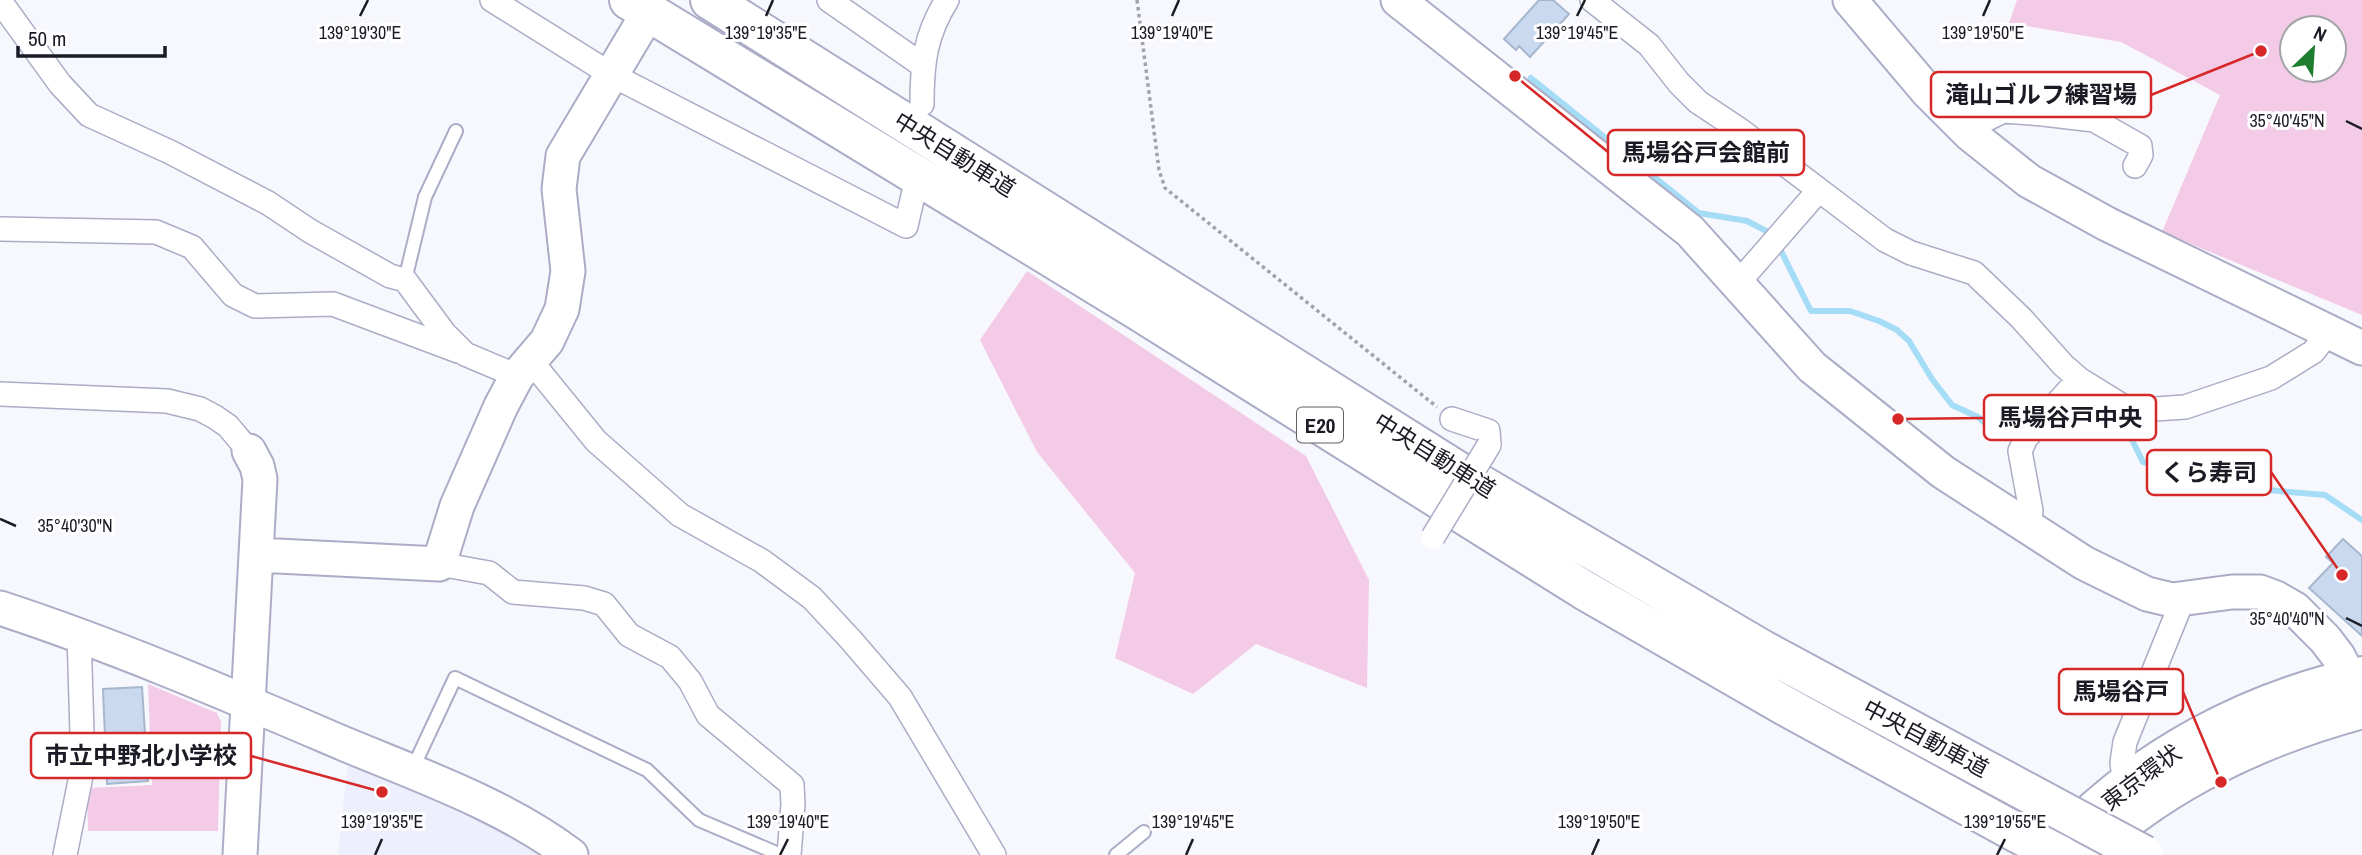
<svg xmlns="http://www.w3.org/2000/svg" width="2362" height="855" font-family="'Archivo Narrow','Noto Sans JP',sans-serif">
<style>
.built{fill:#eeeffd}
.green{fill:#f3cbe6;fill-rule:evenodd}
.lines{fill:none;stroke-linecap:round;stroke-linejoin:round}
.stream{stroke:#a5dcf6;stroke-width:6}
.building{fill:#c8d9f0;stroke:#a6b7cd;stroke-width:2}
.lane-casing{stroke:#abacc6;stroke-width:16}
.street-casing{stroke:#abacc6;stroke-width:26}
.secondary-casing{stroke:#abacc6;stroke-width:37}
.highway-casing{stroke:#abacc6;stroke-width:42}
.path{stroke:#a2a3aa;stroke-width:3.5;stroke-dasharray:3.5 3.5;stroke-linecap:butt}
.lane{stroke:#fff;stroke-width:12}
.street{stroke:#fff;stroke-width:23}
.secondary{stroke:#fff;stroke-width:33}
.highway{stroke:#fff;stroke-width:38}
.street-bridge-casing{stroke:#abacc6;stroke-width:26;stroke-linecap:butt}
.highway-bridge-casing{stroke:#abacc6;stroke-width:42;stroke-linecap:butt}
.street-bridge{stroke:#fff;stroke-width:23}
.highway-bridge{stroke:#fff;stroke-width:38}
.ticks{fill:none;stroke:#1a1b24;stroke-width:2.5}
.labels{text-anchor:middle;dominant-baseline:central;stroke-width:6;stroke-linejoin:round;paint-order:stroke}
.shield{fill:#fff;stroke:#5f5f66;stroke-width:2}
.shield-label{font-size:21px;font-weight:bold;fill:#1a1b24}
.street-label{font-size:23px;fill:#1a1b24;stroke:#fff}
.ticks-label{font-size:18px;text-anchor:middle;fill:#1a1b24;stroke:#fff;stroke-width:6;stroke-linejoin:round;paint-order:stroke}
.leader{fill:none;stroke:#d62828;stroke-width:2.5}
.callout-dot{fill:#d62828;stroke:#fff;stroke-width:2.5}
.callout{fill:#fff;stroke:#d62828;stroke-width:2.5}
.callout-label{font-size:24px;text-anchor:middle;font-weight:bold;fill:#1a1b24}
</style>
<rect width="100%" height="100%" fill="#f7f8fd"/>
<path class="built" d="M 348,762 L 488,822 L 545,855 L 338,855 Z"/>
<path class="green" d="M 2017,0 L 2362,0 L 2362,315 L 2162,232 L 2220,95 L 2121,42 L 2009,23 ZM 2292,28 L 2334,28 L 2334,70 L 2292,70 Z
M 1027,271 L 1306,456 L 1369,580 L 1367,688 L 1256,644 L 1193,694 L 1115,658 L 1135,573 L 1037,452 L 980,340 Z
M 148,684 L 217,713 L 221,722 L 218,831 L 88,831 L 87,788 L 152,785 Z"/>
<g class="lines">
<path class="stream" d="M 1531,78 L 1699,213 L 1747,221 L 1770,233
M 1779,247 L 1811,311 L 1850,311 L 1879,321 L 1897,330 L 1909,341 L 1932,379 L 1952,405 L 1978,417 L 1995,432 L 2014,438 L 2019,432
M 2116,413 L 2120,416 L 2143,462 L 2219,486 L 2325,495 L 2362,520"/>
</g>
<path class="building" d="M 1539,0 L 1553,0 L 1569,14 L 1530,57 L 1519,46 L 1516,50 L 1504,39 Z
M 2343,539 L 2362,556 L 2362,636 L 2309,588 L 2333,563 L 2326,557 Z
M 142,687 L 148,781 L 107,784 L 103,689 Z"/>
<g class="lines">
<defs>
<path id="lane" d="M 405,280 L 425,197 L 456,131
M 411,772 L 455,678 L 647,770 L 699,820 L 781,855
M 1116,855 L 1144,832"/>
<path id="street" d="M 492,0 L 612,75 L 906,226 L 914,191
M 829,0 L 922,65
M 1592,0 L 1649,45 L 1679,83 L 1698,102 L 1740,130 L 1885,240 L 1911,253 L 1974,273 L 2021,318 L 2063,365 L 2079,379 L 2126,408 L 2140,410 L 2185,407 L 2271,378 L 2313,352 L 2330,331
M 0,1 L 60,84 L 89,115 L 170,152 L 268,203 L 310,231 L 390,276 L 405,280 L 445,334 L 465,354 L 517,376
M 922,104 C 922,64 925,35 947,0
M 1970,134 L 1983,121 L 2003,111 L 2043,114 L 2094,120 L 2140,146 L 2141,155 L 2135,166
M 0,229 L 156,232 L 192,247 L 233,295 L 255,306 L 333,304 L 458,351
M 1738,283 L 1819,190
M 531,361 L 596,441 L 680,515 L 762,561 L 812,598 L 851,640 L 900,697 L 994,855
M 0,394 L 167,401 L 200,409 L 215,417 L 228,426 L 249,451
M 1452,419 L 1488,431 L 1489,445
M 2028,528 L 2031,511 L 2020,451 L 2026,438 L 2079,379
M 439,564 L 489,573 L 513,592 L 584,598 L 604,604 L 629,635 L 670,657 L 690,681 L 708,715 L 792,785 L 793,804 L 789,855
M 2125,784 L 2122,763 L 2125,742 L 2183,599
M 65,855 L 83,766 L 79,634"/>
<path id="secondary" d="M 1398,0 L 1690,231 L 1812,367 L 1943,472 L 2084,563 L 2147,594 L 2172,600 L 2232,592 L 2260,592 L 2276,598 L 2295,609 L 2325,639 L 2338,656 L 2350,679 L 2357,704
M 1850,0 L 1928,92 L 1970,134 L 2029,181 L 2107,224 L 2362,348
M 257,555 L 439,564 L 457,506 L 501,406 L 517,376 L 547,341 L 562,309 L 568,271 L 559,189 L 563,156 L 641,25
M 0,608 C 119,647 232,696 347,745 C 424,777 504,805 571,855
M 240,855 L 260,479 L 257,466 L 249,451"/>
<path id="highway" d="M 629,0 L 1139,311 L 1584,590 L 1787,707 L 2019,834
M 710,0 L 1461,473 L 1763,650 L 2047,803
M 2061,843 C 2141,758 2248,701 2362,676
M 2086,855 C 2161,782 2262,736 2362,709"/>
</defs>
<use href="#lane" class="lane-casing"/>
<use href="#street" class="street-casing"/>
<use href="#secondary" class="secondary-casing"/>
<use href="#highway" class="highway-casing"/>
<path class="path" d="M 1137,0 L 1159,170 L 1165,188 L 1437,407"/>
<use href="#lane" class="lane"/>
<use href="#street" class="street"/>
<use href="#secondary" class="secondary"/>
<use href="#highway" class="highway"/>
<defs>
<path id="street-bridge" d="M 1433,537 L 1489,445"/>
<path id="highway-bridge" d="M 2047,803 L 2144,855
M 2019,834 L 2060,855"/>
</defs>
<use href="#street-bridge" class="street-bridge-casing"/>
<use href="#highway-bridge" class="highway-bridge-casing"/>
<use href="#street-bridge" class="street-bridge"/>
<use href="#highway-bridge" class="highway-bridge"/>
</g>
<path class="ticks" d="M 360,16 L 368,0M 766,16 L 773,0M 1172,16 L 1179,0M 1577,16 L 1585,0M 1983,16 L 1990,0M 2346,121 L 2362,129M 0,519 L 16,526M 2346,618 L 2362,626M 375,855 L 382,839M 780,855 L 788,839M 1186,855 L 1193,839M 1592,855 L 1599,839M 1997,855 L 2005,839"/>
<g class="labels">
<rect class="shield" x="1297" y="407.5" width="46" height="35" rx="5"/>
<g class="shield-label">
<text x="1320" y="425">E20</text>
</g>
<g class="street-label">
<text transform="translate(955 154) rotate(32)">中央自動車道</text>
<text transform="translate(1435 455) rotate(32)">中央自動車道</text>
<text transform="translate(1926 738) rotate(28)">中央自動車道</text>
<text transform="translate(2141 777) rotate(-37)">東京環状</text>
</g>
</g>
<g class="ticks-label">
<text x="360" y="39">139°19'30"E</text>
<text x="766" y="39">139°19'35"E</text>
<text x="1172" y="39">139°19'40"E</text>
<text x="1577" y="39">139°19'45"E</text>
<text x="1983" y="39">139°19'50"E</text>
<text x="2287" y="127">35°40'45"N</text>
<text x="75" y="532">35°40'30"N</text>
<text x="2287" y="625">35°40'40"N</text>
<text x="382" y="828">139°19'35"E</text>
<text x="788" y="828">139°19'40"E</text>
<text x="1193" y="828">139°19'45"E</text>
<text x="1599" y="828">139°19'50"E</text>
<text x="2005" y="828">139°19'55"E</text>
</g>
<path class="leader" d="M2261 51L2151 95M1515 76L1608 152M1898 419L1984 418M2342 575L2271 472M2221 782L2183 692M382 792L251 756"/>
<g class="callout-dot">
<circle cx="2261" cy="51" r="7"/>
<circle cx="1515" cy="76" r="7"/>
<circle cx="1898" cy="419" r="7"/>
<circle cx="2342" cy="575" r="7"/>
<circle cx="2221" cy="782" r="7"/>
<circle cx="382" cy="792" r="7"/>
</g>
<g class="callout">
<rect x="1931" y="72" width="220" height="45" rx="7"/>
<rect x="1608" y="130" width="196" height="45" rx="7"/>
<rect x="1984" y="395" width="172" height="45" rx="7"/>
<rect x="2147" y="450" width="124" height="45" rx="7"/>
<rect x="2059" y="669" width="124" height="45" rx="7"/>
<rect x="31" y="733" width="220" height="45" rx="7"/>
</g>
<g class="callout-label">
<text x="2041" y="103">滝山ゴルフ練習場</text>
<text x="1706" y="161">馬場谷戸会館前</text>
<text x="2070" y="426">馬場谷戸中央</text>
<text x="2209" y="481">くら寿司</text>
<text x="2121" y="700">馬場谷戸</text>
<text x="141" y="764">市立中野北小学校</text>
</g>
<g transform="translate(2313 49) rotate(25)"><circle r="33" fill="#ffffff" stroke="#a3a4a7" stroke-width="2"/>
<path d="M0-5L12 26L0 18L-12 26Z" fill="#1e7d2f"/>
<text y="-10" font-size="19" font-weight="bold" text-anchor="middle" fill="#1a1b24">N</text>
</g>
<path d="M18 46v10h147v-10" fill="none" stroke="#1a1b24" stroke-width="3.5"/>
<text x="28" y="46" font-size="21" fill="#1a1b24" stroke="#ffffff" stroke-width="5" paint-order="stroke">50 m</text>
</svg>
